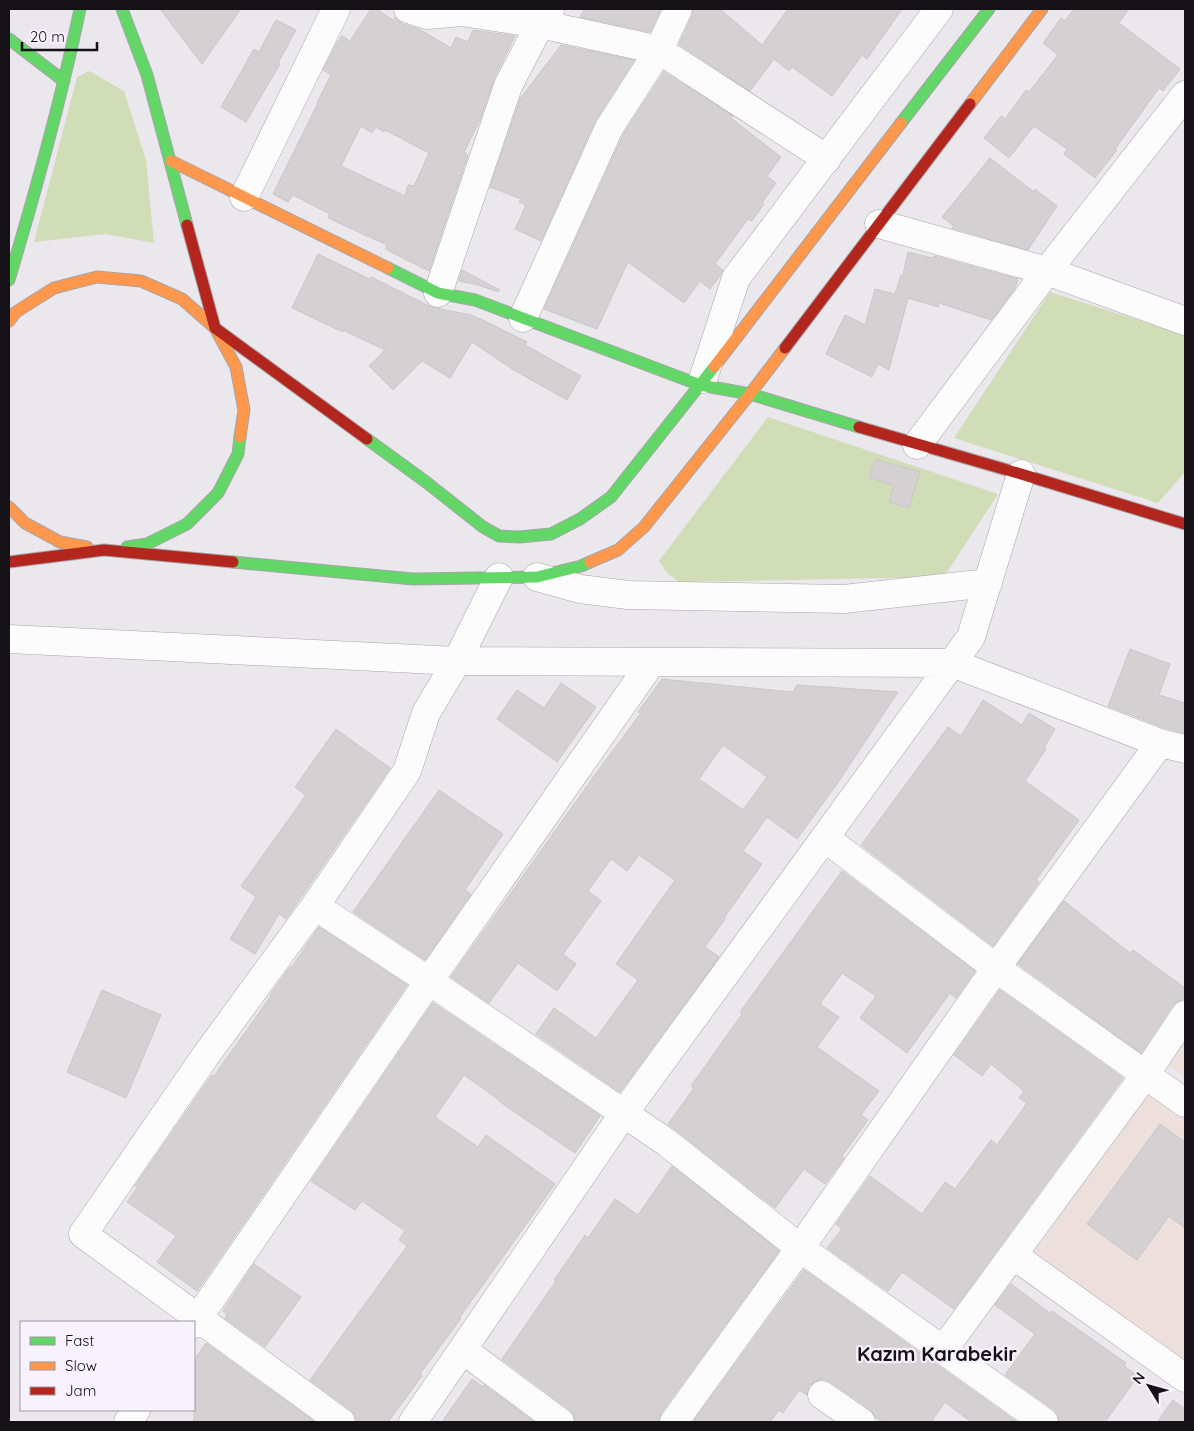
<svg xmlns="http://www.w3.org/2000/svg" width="1194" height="1431" font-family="Quicksand,sans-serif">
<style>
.education{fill:#eddfdc}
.green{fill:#d0ddb7}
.building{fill:#d5d1d2;stroke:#cac7c8;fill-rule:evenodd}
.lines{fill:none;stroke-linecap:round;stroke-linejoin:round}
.street-casing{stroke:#a7a5a9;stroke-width:29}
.fast-casing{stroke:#a7a5a9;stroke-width:13}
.slow-casing{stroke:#a7a5a9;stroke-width:13}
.jam-casing{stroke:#a7a5a9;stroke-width:13}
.street{stroke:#fcfcfc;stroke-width:28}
.fast{stroke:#63d668;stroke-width:11}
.slow{stroke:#ff974d;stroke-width:11}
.jam{stroke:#b3261e;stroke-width:11}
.labels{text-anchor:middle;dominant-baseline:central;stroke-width:4.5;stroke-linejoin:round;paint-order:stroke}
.district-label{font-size:20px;font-weight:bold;fill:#141216;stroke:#f8f2fe}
</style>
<rect width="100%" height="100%" fill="#eae8ed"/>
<path class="education" d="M 1185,1034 L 1185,1077 L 1165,1062 Z
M 1148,1093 L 1185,1119 L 1185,1361 L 1033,1254 Z"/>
<path class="green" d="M 89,71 L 124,91 L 146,160 L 154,243 L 105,234 L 34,242 L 77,77 Z
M 1050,292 L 1185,335 L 1185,472 L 1158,503 L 954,438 Z
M 768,417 L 998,494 L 944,577 L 679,582 L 667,573 L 659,561 Z"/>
<path class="building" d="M 160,9 L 241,9 L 202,64 Z
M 371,9 L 376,9 L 393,20 L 395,17 L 397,20 L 403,24 L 419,29 L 451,48 L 456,37 L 468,42 L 473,30 L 515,36 L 494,79 L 480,120 L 464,152 L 468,155 L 429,271 L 385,249 L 387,245 L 328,218 L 330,214 L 293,195 L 288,202 L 273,194 L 318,103 L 317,103 L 331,75 L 323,70 L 337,43 L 342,36 L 350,41 ZM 361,126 L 372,133 L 376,127 L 384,132 L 385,130 L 429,153 L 414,186 L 408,185 L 405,196 L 341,166 Z
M 585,9 L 661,9 L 650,32 L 580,17 Z
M 693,9 L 720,9 L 762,45 L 788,9 L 902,9 L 867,59 L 862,55 L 832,96 L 792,67 L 789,71 L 774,59 L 750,91 L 679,44 L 692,16 Z
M 1074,9 L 1129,9 L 1119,23 L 1180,69 L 1163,91 L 1159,88 L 1115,149 L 1117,150 L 1095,178 L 1064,154 L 1067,149 L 1034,126 L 1009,158 L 984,138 L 1001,116 L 1005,119 L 1026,90 L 1029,92 L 1058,55 L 1043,43 L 1061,18 L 1065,21 Z
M 276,20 L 296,30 L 278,63 L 280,64 L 246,122 L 221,107 L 254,49 L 259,52 Z
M 561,45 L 634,60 L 595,121 L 541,241 L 515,229 L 526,205 L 519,202 L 521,199 L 490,187 L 520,99 Z
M 664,72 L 733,116 L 731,118 L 781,157 L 767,176 L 776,183 L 762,203 L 764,204 L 752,221 L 748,219 L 715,264 L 723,270 L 720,276 L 710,289 L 700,281 L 684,303 L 628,262 L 597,329 L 544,309 L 623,135 Z
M 990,158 L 1034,192 L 1035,189 L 1057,206 L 1028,250 L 952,228 L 954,226 L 942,217 Z
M 908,252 L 932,258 L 934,256 L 1018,279 L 1015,288 L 991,320 L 939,303 L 938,307 L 908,298 L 889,370 L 878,364 L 872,377 L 826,354 L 845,315 L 865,325 L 875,289 L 895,294 L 901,275 L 903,275 Z
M 318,254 L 370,279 L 371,277 L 431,307 L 471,315 L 485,321 L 527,342 L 525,345 L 581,376 L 567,400 L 512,369 L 472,342 L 450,378 L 422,361 L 393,390 L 369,366 L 385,350 L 343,330 L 343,332 L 292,308 Z
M 462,270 L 500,290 L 498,292 L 478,285 L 459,281 Z
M 875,459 L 920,472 L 909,508 L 889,502 L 894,485 L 869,478 Z
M 1130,649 L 1170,664 L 1159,695 L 1185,703 L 1185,733 L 1165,728 L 1108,706 Z
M 662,679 L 793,692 L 797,685 L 898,692 L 839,781 L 797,839 L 767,817 L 743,851 L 762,864 L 724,918 L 725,919 L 705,947 L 719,957 L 620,1092 L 536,1034 L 554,1008 L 596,1038 L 638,980 L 616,964 L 675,880 L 639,855 L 627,871 L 611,859 L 588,891 L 601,901 L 563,954 L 576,964 L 557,991 L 518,963 L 489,1003 L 451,977 L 597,772 L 641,713 L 638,712 ZM 723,745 L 767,777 L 743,810 L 699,779 Z
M 561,683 L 596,707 L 557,762 L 497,719 L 517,690 L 544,708 Z
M 983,700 L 1022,725 L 1029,713 L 1055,729 L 1044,748 L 1046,749 L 1025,781 L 1079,820 L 1036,880 L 1039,882 L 993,946 L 861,845 L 948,727 L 961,736 Z
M 336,729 L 390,768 L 286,919 L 279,914 L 255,954 L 230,939 L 256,897 L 241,886 L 306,795 L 295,787 Z
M 439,790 L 503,834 L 465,890 L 471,894 L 425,960 L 353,912 Z
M 842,871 L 975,971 L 956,998 L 950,993 L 907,1053 L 860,1018 L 876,996 L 842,973 L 820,1004 L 839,1017 L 817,1047 L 879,1091 L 861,1115 L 868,1120 L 842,1156 L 844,1158 L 825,1184 L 804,1169 L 775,1208 L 668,1124 L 694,1088 L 691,1086 L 742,1014 L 740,1012 Z
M 1064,901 L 1130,953 L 1133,950 L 1185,988 L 1185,999 L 1178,1001 L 1172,1006 L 1141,1053 L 1018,964 Z
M 319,927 L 407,985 L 197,1291 L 157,1262 L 176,1236 L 127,1202 L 137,1188 L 135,1186 L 212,1075 L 214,1076 L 271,996 L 270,995 L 290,967 L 291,968 Z
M 102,990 L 161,1015 L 126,1098 L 67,1072 Z
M 1000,990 L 1123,1078 L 954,1309 L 902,1272 L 888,1291 L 827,1248 L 842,1229 L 836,1224 L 870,1176 L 922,1214 L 945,1182 L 955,1189 L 991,1140 L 997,1145 L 1027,1103 L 1019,1098 L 1024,1091 L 991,1064 L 982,1076 L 954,1055 Z
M 433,1003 L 600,1116 L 575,1153 L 507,1107 L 499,1101 L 499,1100 L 464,1075 L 435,1117 L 478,1147 L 486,1135 L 555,1184 L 460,1317 L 461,1318 L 420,1374 L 422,1376 L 388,1422 L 356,1422 L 355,1415 L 350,1409 L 310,1380 L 407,1246 L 399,1240 L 405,1231 L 362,1201 L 355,1210 L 311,1181 Z
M 1160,1124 L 1185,1142 L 1185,1228 L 1169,1216 L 1137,1260 L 1087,1224 Z
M 672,1166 L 779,1251 L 661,1413 L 659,1422 L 575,1422 L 574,1415 L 569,1409 L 502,1359 L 556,1281 L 554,1280 L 585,1235 L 588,1238 L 615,1199 L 638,1215 Z
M 254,1264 L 301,1297 L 265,1347 L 225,1318 L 227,1314 L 223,1311 Z
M 804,1270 L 934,1363 L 1017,1422 L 971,1422 L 945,1402 L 931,1422 L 883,1422 L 875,1417 L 870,1409 L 831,1382 L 823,1379 L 815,1381 L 809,1386 L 807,1395 L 799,1390 L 783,1413 L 779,1410 L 770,1422 L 693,1422 Z
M 1011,1284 L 1050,1313 L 1052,1311 L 1126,1363 L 1124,1366 L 1138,1376 L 1105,1422 L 1059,1422 L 1058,1415 L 1053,1409 L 1005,1375 L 1035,1334 L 995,1305 Z
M 206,1343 L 315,1422 L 194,1422 L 194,1360 Z
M 472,1379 L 483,1387 L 484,1385 L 534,1422 L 442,1422 Z
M 1173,1400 L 1185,1409 L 1185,1422 L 1157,1422 Z"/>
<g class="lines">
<defs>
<path id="street" d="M 408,9 L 427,15 L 462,12 L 540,24 L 659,50 L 827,159
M 244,197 L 336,9
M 879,224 L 1047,271 L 1185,321
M 438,293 L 508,86 L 540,24 L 550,10
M 523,318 L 609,128 L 659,50 L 678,9
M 703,379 L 736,278 L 939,9
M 917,445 L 1047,271 L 1185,95
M 537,577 L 580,589 L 628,595 L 844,599 L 988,583
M 9,639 L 457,661 L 952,663 L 1160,743 L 1185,749
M 825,838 L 996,968 L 1185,1103
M 315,906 L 429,981 L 666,1142 L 800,1248 L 1044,1422
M 1013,1255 L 1185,1378
M 194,1324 L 429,981 L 651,663
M 463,1350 L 560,1422
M 943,1350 L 1145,1075 L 1185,1015
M 822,1395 L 861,1422
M 128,1422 L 136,1410
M 341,1422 L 83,1234 L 204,1058 L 315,906 L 407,771 L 426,713 L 457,661 L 499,577
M 413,1422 L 624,1113 L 971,637 L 1021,474
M 674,1422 L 800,1248 L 996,968 L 1160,743"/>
<path id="fast" d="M 122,9 L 147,75 L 187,225
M 9,39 L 64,81
M 901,123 L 989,9
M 388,268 L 438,293 L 475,300 L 700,385 L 750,394 L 859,427
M 9,280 C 36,190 61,101 80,9
M 367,439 L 426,482 L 483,527 L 499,536 L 519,537 L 551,534 L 580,519 L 611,497 L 714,367
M 127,547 L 147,544 L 187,524 L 218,493 L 238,454 L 240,437
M 233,562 L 413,579 L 537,577 L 581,566 L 590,562"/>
<path id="slow" d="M 970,104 L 1042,9
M 171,161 L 388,268
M 9,321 L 16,312 L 54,288 L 97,277 L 141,281 L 182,299 L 215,328 L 236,367 L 244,410 L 240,437
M 714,367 L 901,123
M 9,507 L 25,523 L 60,542 L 87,547
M 590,562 L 618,550 L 644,527 L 750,394 L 785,348"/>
<path id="jam" d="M 187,225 L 215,328 L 367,439
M 785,348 L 970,104
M 859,427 L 1021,474 L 1185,524
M 9,562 L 104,550 L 233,562"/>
</defs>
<use href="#street" class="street-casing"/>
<use href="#fast" class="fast-casing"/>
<use href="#slow" class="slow-casing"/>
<use href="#jam" class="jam-casing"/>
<use href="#street" class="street"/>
<use href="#fast" class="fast"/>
<use href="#slow" class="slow"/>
<use href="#jam" class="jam"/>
</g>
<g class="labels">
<g class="district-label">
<text x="937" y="1353">Kazım Karabekir</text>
</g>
</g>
<rect width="1194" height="1431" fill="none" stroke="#141216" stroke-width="20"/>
<rect x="20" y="1321" width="175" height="90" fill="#f8f2fe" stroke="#9d98a1"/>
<rect x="30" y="1337" width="25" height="8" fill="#63d668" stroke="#9d98a1"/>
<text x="65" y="1346" font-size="15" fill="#141216">Fast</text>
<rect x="30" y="1362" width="25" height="8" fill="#ff974d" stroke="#9d98a1"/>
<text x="65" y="1371" font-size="15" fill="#141216">Slow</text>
<rect x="30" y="1387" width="25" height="8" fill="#b3261e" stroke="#9d98a1"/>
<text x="65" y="1396" font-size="15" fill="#141216">Jam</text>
<g transform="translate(1149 1386) rotate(307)" stroke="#f8f2fe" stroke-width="4" paint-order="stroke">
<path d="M0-4L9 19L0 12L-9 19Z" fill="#141216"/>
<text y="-8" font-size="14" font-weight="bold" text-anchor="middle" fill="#141216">N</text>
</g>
<path d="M22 42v8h75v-8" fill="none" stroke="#141216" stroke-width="2.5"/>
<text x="30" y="42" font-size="15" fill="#141216" stroke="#f8f2fe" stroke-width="4" paint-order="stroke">20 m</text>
</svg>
